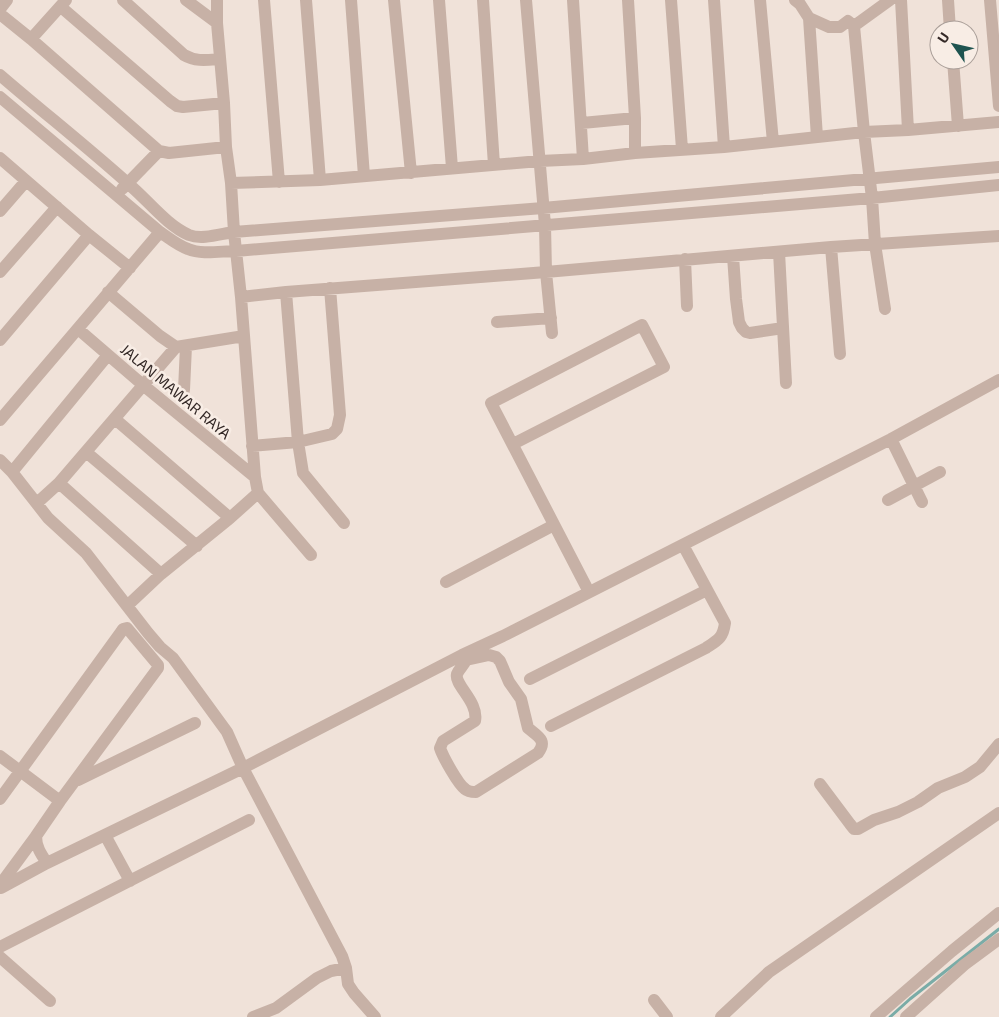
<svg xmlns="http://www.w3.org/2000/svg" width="999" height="1017" font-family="'Exo 2',sans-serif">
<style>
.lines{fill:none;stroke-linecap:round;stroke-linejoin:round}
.stream{stroke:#7aaca7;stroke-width:3}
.minor{stroke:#c7b1a6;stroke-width:12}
.labels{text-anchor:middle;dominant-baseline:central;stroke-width:5;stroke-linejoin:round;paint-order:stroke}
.street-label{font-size:15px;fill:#342927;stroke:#f8ede5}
</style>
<rect width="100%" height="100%" fill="#f0e2d9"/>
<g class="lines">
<path class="stream" d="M 890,1017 L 910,999 L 999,929"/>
<path class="minor" d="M 123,0 L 184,55 C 196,62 207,60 220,59
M 186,0 L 217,23
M 217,0 L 217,23 L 224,103 L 226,147 L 231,183 L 234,232 L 241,297 L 255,477 L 258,493 L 311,555
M 264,0 L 279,182
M 306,0 L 320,180
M 351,0 L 364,176
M 394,0 L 411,173
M 439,0 L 452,168
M 483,0 L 494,165
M 526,0 L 545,225 L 546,272 L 552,333
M 573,0 L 583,159
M 628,0 L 635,118 L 635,153
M 671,0 L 682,149
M 714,0 L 724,147
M 760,0 L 773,142
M 795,0 L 800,4 L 809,18 L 817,137
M 901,0 L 908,130
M 948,0 L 950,30
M 990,0 L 999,106
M 61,7 L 170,101 L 177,106 L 183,107 L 224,103
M 0,9 L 7,0
M 0,14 L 31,39 L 159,151 L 169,153 L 226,147
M 809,18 L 829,27 L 840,27 L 848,21 L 854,26
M 854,26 L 864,132 L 872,198 L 875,244 L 885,309
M 854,26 L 890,0
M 31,39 L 66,0
M 953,60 L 958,126
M 0,75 C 44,113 90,149 133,188 C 150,203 168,226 189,235 C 202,240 220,234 234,232 L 543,208 L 999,167
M 0,97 L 160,232 C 169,238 177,245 188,249 C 202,255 221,251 236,251 L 872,198 L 999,185
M 582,123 L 635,118
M 0,158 L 89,235 L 130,268
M 231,183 L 320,180 L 540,161 L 583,159 L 635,153 L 724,147 L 864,132 L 908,130 L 999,122
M 122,189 L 159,151
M 0,211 L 26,181
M 831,247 L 840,354
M 779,252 L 786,383
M 733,256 L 736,299 L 739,322 L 742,328 L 746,332 L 750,333 L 783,328
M 685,259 L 687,306
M 0,272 L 57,207
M 108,292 L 160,336 L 176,347 L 244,336
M 286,292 L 298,442 L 303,473 L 344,523
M 241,297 L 286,292 L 546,272 L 831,247 L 999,236
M 497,322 L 551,318
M 78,329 L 143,385 L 255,477
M 0,340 L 89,235
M 184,390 L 186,346
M 115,419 L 230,518
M 0,420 L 160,232
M 891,439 L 922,502
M 513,444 L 664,367 L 642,325 L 491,403 L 589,592
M 252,446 L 298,442 L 332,434 L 337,429 L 340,415 L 330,288
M 86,452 L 197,546
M 0,460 L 12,472 L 48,518 L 86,553 L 148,633 L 160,647 L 173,658 L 227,732 L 243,768 L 342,956 L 346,968 L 348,984 L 354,993 L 375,1017
M 12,472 L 108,355
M 888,500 L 940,472
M 37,503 L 59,483
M 161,574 L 59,483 L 176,347
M 446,582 L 554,525
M 128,605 L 161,574 L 230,518 L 258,493
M 489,655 L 496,657 L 500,661 L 509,682 L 521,699 L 528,728 C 537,736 548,740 538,753 L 476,792 C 472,792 468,792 465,789 C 458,784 443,757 440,748 L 443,741 L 475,721 C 479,702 454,685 457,674 C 459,669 464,665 466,660 Z
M 530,679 L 707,590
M 551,726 L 706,648 C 718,640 723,638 725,623 L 683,545
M 0,756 L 60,801 L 36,836 C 36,847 41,854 47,863 L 243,768 L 462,655 L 503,636 L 891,439 L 999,380
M 78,780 L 195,723
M 820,784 L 850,824 L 854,829 L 858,829 L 874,820 L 898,812 L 918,802 L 938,788 L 965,777 L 980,767 L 999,744
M 0,799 L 121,632 L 123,629 L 127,628 L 158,665 L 158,668 L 60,801
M 105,835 L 130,881
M 0,885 L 36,836
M 1,888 L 47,863
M 0,947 L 249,820
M 0,957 L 50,1001
M 654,1000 L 667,1017
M 253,1017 L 276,1008 L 317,978 L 331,971 L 346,968
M 721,1017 L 769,972 L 999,813
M 876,1017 L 952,951 L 999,913
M 906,1017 L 964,965 L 999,939"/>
</g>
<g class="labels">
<g class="street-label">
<text transform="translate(176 391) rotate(40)">JALAN MAWAR RAYA</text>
</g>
</g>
<g transform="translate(954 45) rotate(304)"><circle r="24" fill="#f8ede5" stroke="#aa9f99"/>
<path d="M0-4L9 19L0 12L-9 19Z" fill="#1e534f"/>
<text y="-8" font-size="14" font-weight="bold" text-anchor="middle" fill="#342927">U</text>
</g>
</svg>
